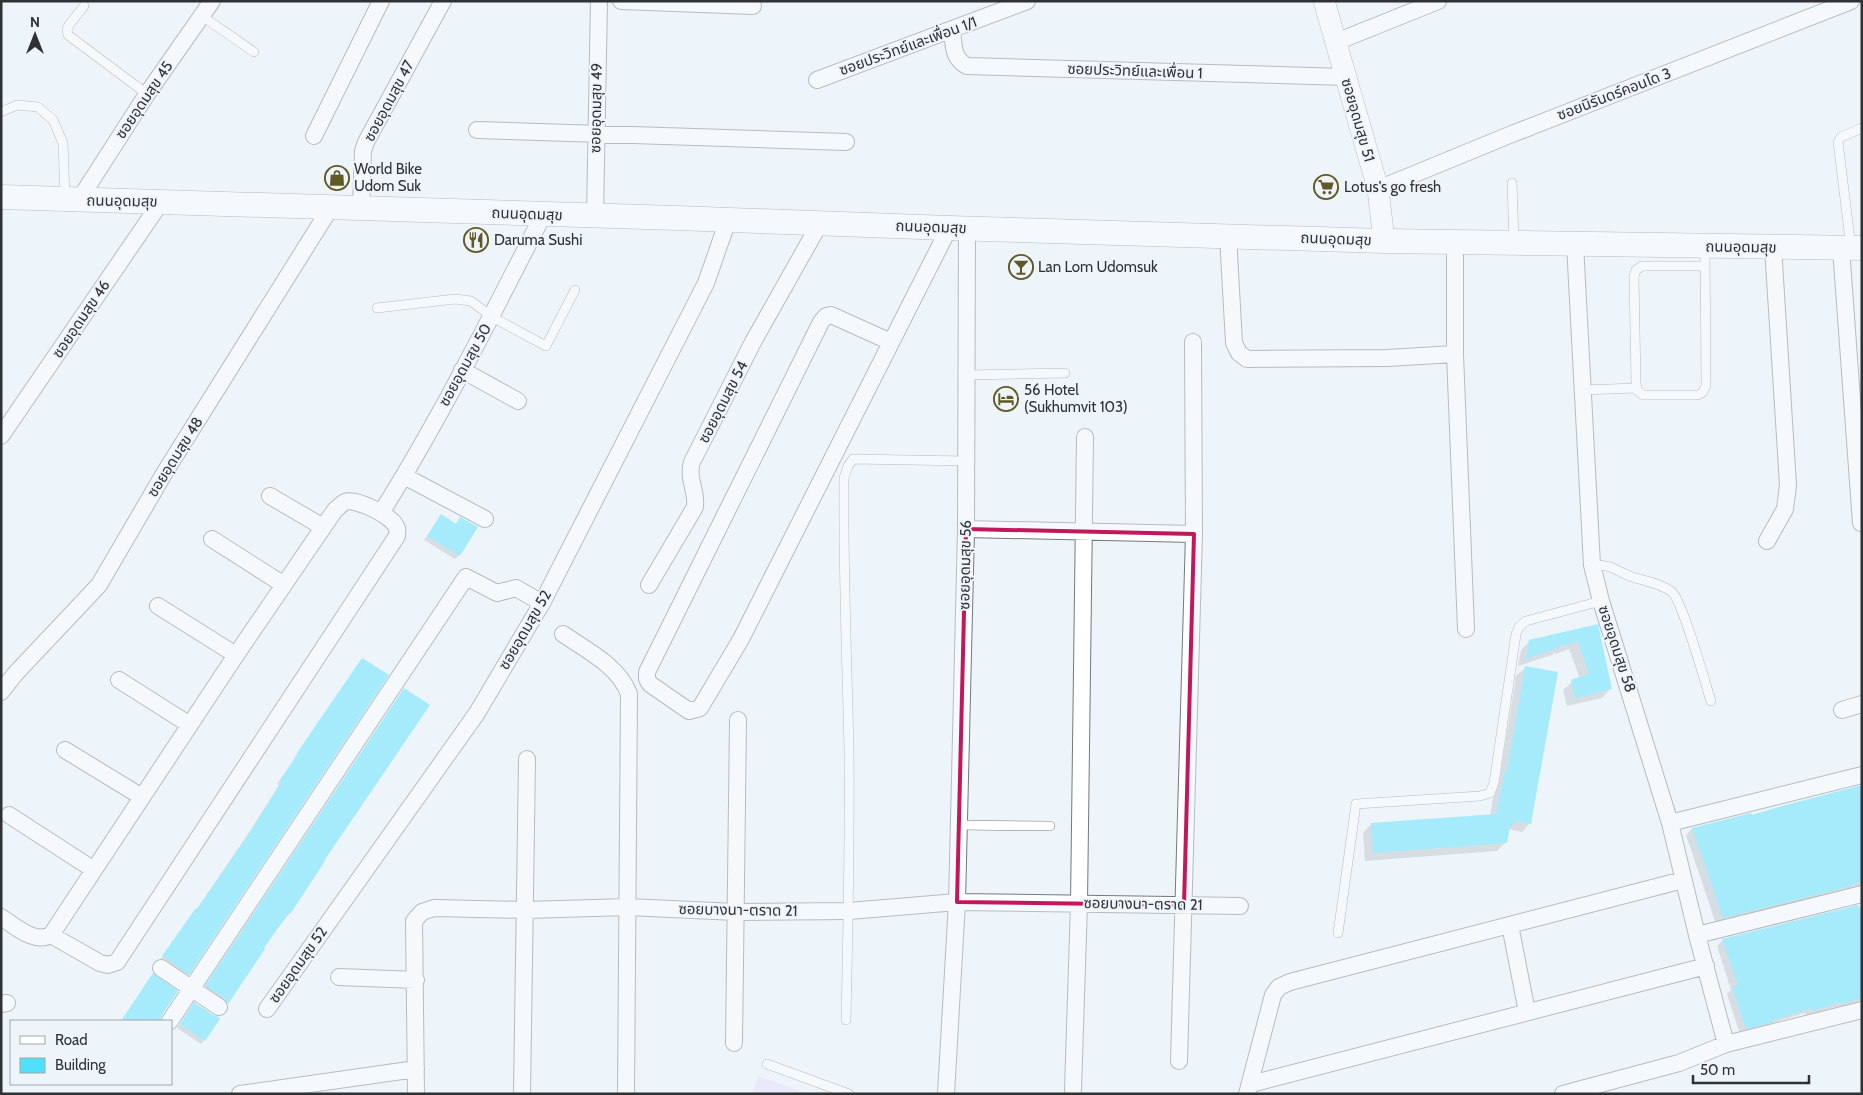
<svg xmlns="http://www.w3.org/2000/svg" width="1863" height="1095" font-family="Cabin,'Noto Sans Thai',sans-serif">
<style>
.green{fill:#e5dbfb}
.shadow{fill:#0003}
.building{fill:#4fe0fd}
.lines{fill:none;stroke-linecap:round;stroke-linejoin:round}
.service-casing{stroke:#737a7f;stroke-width:10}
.minor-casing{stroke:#737a7f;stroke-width:18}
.tertiary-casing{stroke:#737a7f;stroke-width:22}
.secondary-casing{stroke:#737a7f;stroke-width:25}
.service{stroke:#fff;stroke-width:9}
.minor{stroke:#fff;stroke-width:16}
.tertiary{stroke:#fff;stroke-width:21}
.secondary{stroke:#fff;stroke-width:24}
.marked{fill:none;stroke:#c2185b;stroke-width:4;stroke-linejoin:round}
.labels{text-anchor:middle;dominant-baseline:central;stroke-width:4;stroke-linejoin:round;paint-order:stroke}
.street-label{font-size:15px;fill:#2f3134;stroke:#edf4fa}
.poi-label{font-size:15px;fill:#2f3134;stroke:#edf4fa;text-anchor:start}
</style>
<rect width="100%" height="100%" fill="#edf4fa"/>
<path class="green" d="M 758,1076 L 809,1094 L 752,1094 Z"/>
<path class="shadow" d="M 441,516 L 455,525 L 460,519 L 459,555 L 455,559 L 424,540 Z
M 1597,626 L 1610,689 L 1602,698 L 1567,706 L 1563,690 L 1572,682 L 1580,679 L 1569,649 L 1555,654 L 1555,652 L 1552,655 L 1518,666 L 1521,650 L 1530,641 Z
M 359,663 L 188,974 L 184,978 L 159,961 L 192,914 L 196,910 L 246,837 L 279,785 L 277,784 L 295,758 L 294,758 Z
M 1525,668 L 1530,823 L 1522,832 L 1509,829 L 1506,842 L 1497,851 L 1365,861 L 1363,833 L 1371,824 L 1490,816 L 1496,780 L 1500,777 L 1516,676 Z
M 404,689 L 322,861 L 323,862 L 290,913 L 262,948 L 264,949 L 224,1007 L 202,990 Z
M 1862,787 L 1862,893 L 1716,924 L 1686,835 L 1692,829 L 1750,815 L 1751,817 Z
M 1862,906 L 1862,1001 L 1836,1010 L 1835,1007 L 1806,1017 L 1805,1013 L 1769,1024 L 1766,1028 L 1740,1034 L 1727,994 L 1731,990 L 1717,946 L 1723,940 Z
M 153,975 L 160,1015 L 160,1021 L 121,1021 Z
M 191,1008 L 204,1040 L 201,1044 L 177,1028 Z"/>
<path class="building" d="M 441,514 L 456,524 L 460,517 L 478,527 L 460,556 L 427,536 Z
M 1598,624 L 1612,689 L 1575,698 L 1571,680 L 1589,674 L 1578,641 L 1563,646 L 1563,644 L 1562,646 L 1526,659 L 1529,640 Z
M 362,658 L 389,675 L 189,975 L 162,956 L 196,908 L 197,909 L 250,832 L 282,781 L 280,780 L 298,754 L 297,753 Z
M 1525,666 L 1558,672 L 1531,824 L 1518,821 L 1510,826 L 1507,843 L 1373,853 L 1371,823 L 1496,814 L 1505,770 L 1507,771 Z
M 404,688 L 430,705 L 324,861 L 325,861 L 291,913 L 289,912 L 264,948 L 265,949 L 228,1004 L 225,999 L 205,986 Z
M 1862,785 L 1862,881 L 1851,885 L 1851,886 L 1723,918 L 1692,828 L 1751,813 L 1752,815 L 1782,806 Z
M 1858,905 L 1862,918 L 1862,998 L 1842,1004 L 1841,1002 L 1812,1011 L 1811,1008 L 1773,1020 L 1773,1022 L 1746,1029 L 1732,987 L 1738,985 L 1722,939 Z
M 153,973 L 178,991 L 162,1015 L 160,1021 L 121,1021 Z
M 194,1002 L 213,1015 L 219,1017 L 220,1019 L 205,1041 L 180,1024 Z"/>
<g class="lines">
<defs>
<path id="service" d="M 84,6 L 69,25 L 67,29 L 68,35 L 147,94
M 202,16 L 254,52
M 1,112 L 17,105 L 38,107 L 53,120 L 63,143 L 65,197
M 1512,183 L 1514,243
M 1705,247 L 1706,386 L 1703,392 L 1698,395 L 1643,395 L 1637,390 L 1636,383 L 1634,277 L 1636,270 L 1642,266 L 1705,266
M 1851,248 L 1838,142 L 1841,137 L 1862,128
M 377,308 L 455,299 L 471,301 L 492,317 L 546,346 L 575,290
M 967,375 L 1065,373
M 1582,390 L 1636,388
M 1592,565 C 1614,565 1614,570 1632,577 C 1645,581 1662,584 1672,592 C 1683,602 1705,683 1711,701
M 959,825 L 1050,826
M 1338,933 L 1356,804 L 1480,796 L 1490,793 L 1494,783 L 1516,634 L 1519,627 L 1526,621 L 1601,601
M 846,1020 C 848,930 850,841 849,751 C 847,660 843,569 844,478 L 848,466 L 853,459 L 966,461
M 767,1064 L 849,1094"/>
<path id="minor" d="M 621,1 L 753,6
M 952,30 C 954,45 952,58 967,66 L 1346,77
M 1336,42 L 1438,1
M 817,80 L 1027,1
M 477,130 L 846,142
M 314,136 L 381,1
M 1378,189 L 1512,134 L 1851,1
M 79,200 L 147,94 L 212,1
M 361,208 L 363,151 L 366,142 L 443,1
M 595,216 L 599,1
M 1228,236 L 1234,343 L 1239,353 L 1247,359 L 1387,358 L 1455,354 L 1455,242
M 1575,244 L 1592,565 L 1601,601 L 1670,823 L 1697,935 L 1726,1044
M 1841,248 L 1861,523
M 891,342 L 831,315 L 826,316 L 821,322 L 647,672 L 647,679 L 650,684 L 689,711 L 700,708 L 741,639 L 949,228
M 1455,354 L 1466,629
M 462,370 L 518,401
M 1,436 L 161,202
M 404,476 L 485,519
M 270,496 L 323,527
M 381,513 C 441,417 492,315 543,215
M 966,529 L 1194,534 L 1193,342
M 212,539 L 284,585
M 1767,541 L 1785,509 L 1788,485 L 1773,247
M 649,585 L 695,507 C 697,490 687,479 692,462 L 753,342 L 820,223
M 158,606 L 236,655
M 563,634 C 586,650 619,666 629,694 L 626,1094
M 119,680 L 190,725
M 1,692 L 15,674 L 99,585 L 165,472 L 331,207
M 1842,710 L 1862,704
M 65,750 L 142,797
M 9,815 L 94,870
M 1670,823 L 1862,775
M 1,917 C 15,926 34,944 51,935 L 236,655 L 335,510 C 338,508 342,503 345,502 C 356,498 393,516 397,528 C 398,530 397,533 397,536 L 117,962 L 108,965 L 100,963 L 51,935
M 1510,925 L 1527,1012
M 1697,935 L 1862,894
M 161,968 L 219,1007
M 339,977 L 416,980
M 1,1004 L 7,1003
M 267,1009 L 477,713 L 542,603 L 706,283 L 728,220
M 170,1021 L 466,577 L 497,593 L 516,588 L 542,603
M 734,1043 L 738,720
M 1179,1061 L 1194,534
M 1251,1084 L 1706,966
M 1073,1090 L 1079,903 L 1085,437
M 240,1094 L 416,1069
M 416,1094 L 414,921 L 422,912 L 434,908 L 526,910 L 628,907 L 736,912 L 849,911 L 957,902 L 1240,906
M 522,1094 L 527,759
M 946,1094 L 957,902 L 966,529 L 967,228
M 1247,1094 L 1273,995 L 1279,987 L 1290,982 L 1683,880
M 1563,1094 L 1679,1063 L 1726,1044 L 1862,1010"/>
<path id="tertiary" d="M 1324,1 L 1378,189 L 1384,241"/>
<path id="secondary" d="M 1,197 L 677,218 L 949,228 L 1384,241 L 1862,248"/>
</defs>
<use href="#service" class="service-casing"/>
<use href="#minor" class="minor-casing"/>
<use href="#tertiary" class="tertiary-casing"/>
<use href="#secondary" class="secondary-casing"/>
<use href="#service" class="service"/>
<use href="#minor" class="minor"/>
<use href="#tertiary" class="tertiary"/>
<use href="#secondary" class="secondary"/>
</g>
<path d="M0 0H1863V1095H0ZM 966,529 L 1194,534 L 1184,905 L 957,902 Z" fill="#edf4fa" fill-opacity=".55" fill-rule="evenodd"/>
<path class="marked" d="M 966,529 L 1194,534 L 1184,905 L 957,902 Z"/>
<defs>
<symbol id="shop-ring" viewBox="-11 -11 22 22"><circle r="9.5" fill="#edf4fa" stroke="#615825" stroke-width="1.5"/><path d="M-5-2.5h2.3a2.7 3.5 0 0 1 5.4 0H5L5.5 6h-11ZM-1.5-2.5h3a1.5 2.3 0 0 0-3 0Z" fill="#615825"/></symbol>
<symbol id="supermarket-ring" viewBox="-11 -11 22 22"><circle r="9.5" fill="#edf4fa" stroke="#615825" stroke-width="1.5"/><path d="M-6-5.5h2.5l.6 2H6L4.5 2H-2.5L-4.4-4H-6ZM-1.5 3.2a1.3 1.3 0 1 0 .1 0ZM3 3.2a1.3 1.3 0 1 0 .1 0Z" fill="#615825"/></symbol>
<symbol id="restaurant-ring" viewBox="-11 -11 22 22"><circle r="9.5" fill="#edf4fa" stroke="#615825" stroke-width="1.5"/><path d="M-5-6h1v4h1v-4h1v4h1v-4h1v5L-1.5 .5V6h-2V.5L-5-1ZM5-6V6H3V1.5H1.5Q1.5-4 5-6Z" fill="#615825"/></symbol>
<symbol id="bar-ring" viewBox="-11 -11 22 22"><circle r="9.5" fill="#edf4fa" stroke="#615825" stroke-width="1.5"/><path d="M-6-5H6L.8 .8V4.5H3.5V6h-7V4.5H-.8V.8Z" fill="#615825"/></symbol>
<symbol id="hotel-ring" viewBox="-11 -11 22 22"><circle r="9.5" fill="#edf4fa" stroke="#615825" stroke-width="1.5"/><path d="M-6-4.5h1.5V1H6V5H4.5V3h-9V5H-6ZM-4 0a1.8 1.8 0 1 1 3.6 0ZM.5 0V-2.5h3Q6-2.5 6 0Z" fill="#615825"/></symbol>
</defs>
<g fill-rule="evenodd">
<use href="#shop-ring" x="323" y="164" width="28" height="28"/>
<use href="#supermarket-ring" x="1312" y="173" width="28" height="28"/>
<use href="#restaurant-ring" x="462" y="226" width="28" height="28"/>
<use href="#bar-ring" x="1007" y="253" width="28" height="28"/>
<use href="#hotel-ring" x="992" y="385" width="28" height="28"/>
</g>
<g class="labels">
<g class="street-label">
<text transform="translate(908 46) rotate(-20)">ซอยประวิทย์และเพื่อน 1/1</text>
<text transform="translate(1135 71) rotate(2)">ซอยประวิทย์และเพื่อน 1</text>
<text transform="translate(1614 94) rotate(-21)">ซอยนิรันดร์คอนโด 3</text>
<text transform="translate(144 100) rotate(-56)">ซอยอุดมสุข 45</text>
<text transform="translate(389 101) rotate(-62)">ซอยอุดมสุข 47</text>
<text transform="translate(596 108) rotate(-89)">ซอยอุดมสุข 49</text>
<text transform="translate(1358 120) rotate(74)">ซอยอุดมสุข 51</text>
<text transform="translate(122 201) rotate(1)">ถนนอุดมสุข</text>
<text transform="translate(527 214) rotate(2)">ถนนอุดมสุข</text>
<text transform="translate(931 227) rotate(2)">ถนนอุดมสุข</text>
<text transform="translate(1336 239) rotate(2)">ถนนอุดมสุข</text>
<text transform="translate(1741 247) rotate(1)">ถนนอุดมสุข</text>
<text transform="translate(81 319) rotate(-56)">ซอยอุดมสุข 46</text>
<text transform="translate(465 365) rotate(-61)">ซอยอุดมสุข 50</text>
<text transform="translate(723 402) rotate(-63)">ซอยอุดมสุข 54</text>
<text transform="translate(175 457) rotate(-58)">ซอยอุดมสุข 48</text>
<text transform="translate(965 565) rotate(-89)">ซอยอุดมสุข 56</text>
<text transform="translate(525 630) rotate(-60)">ซอยอุดมสุข 52</text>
<text transform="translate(1617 649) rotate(72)">ซอยอุดมสุข 58</text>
<text transform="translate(1143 904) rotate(1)">ซอยบางนา-ตราด 21</text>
<text transform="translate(738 910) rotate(1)">ซอยบางนา-ตราด 21</text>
<text transform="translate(298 965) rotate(-55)">ซอยอุดมสุข 52</text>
</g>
<g class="poi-label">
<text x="354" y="169">World Bike<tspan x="354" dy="17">Udom Suk</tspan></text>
<text x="1344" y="187">Lotus's go fresh</text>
<text x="494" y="240">Daruma Sushi</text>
<text x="1038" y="267">Lan Lom Udomsuk</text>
<text x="1024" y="390">56 Hotel<tspan x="1024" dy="17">(Sukhumvit 103)</tspan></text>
</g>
</g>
<rect width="1863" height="1095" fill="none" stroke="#2f3134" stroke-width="5"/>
<rect x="10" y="1020" width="162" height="65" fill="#edf4fa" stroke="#a1a6ab"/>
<rect x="20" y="1036" width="25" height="8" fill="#ffffff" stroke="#a1a6ab"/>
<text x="55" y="1045" font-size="15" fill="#2f3134">Road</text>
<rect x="20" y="1058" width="25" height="15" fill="#4fe0fd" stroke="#a1a6ab"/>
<text x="55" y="1070" font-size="15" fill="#2f3134">Building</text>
<g transform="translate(35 35)" stroke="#edf4fa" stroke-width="4" paint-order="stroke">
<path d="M0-4L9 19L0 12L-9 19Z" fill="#2f3134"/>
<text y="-8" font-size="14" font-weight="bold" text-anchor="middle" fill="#2f3134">N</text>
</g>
<path d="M1693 1075v8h116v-8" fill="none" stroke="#2f3134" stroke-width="2.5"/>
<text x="1700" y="1075" font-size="15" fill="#2f3134" stroke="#edf4fa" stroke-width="4" paint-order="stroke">50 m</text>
</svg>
